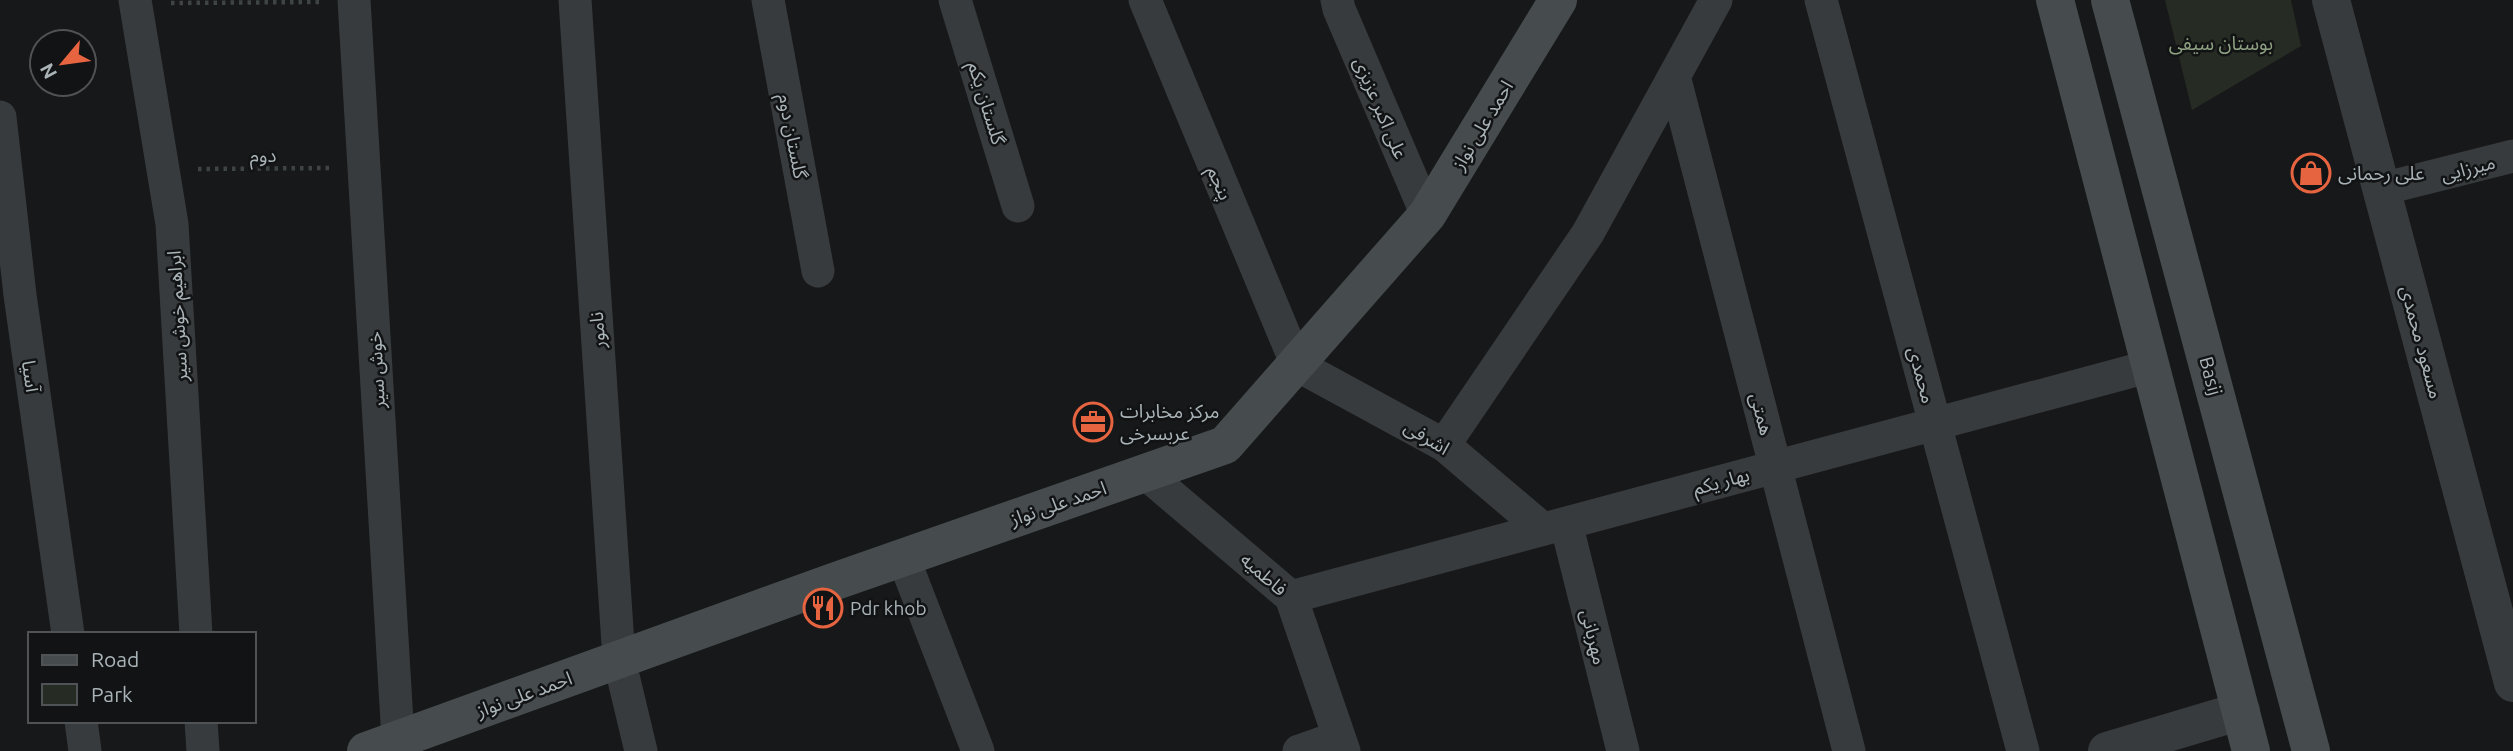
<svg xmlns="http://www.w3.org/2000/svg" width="2513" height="751" font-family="Ubuntu,'Noto Sans Arabic',sans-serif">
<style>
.green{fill:#262b23}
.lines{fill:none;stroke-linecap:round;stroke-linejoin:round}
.path{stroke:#3e4344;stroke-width:4.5;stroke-dasharray:3.5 5;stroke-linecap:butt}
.minor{stroke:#383b3d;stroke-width:33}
.tertiary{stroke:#383b3d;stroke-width:38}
.secondary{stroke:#464b4d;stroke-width:38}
.labels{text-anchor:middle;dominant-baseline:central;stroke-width:5;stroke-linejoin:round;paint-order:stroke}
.park-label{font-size:19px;fill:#8ea182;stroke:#121314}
.street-label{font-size:19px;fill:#aab4b8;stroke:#121314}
.poi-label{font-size:19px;fill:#aab4b8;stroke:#121314;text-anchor:start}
</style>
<rect width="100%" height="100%" fill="#171819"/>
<path class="green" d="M 2165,0 L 2291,0 L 2301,46 L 2192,110 Z"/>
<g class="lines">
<path class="path" d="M 171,3 L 320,2
M 198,169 L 329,168"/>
<path class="minor" d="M 135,0 L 172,224 L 196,634
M 354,0 L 398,739
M 575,0 L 619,659 L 641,751
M 768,0 L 818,271
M 955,0 L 1018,206
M 1145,0 L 1297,365 L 1444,445 L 1543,529
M 1337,0 L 1339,9 L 1427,215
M 1821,0 L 2023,751
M 1674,76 L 1849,751
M 0,117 L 20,295 L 68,634
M 2382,189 L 2513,156
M 1444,445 L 1588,233 L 1716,0
M 1145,473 L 1291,597 L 1344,751
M 1566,523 L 1623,751
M 903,557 L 978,751
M 1291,597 L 2151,366
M 81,721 L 85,751
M 201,721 L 203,751
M 1299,751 L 1339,737"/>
<path class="tertiary" d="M 2331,0 L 2513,683
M 2107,751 L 2241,711"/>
<path class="secondary" d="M 2055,0 L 2251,751
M 2110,0 L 2311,751
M 366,751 L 833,582 L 1225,445 L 1427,215 L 1558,0"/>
</g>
<defs>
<symbol id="shop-ring" viewBox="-11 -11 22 22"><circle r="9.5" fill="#121314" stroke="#e76441" stroke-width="1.5"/><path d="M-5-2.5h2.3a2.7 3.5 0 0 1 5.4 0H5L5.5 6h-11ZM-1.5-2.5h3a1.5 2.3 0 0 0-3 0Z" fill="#e76441"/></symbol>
<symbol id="office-ring" viewBox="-11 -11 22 22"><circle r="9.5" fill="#121314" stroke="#e76441" stroke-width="1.5"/><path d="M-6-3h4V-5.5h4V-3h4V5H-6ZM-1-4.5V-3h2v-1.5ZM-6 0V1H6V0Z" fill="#e76441"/></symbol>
<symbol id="restaurant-ring" viewBox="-11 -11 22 22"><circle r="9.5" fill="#121314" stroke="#e76441" stroke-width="1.5"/><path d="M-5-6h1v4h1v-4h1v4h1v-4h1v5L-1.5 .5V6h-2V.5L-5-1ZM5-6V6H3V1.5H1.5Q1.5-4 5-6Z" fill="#e76441"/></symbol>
</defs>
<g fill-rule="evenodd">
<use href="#shop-ring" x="2289" y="151" width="44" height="44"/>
<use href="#office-ring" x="1071" y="400" width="44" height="44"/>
<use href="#restaurant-ring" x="801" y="586" width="44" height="44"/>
</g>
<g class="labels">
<g class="park-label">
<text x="2221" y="43">بوستان سیفی</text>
</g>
<g class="street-label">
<text transform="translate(987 103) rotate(73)">گلستان یکم</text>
<text transform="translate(1381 108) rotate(67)">علی اکبر عزیزی</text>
<text transform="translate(1482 125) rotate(-59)">احمد علی نواز</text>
<text transform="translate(793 136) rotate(79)">گلستان دوم</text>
<text transform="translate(263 155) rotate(-1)">دوم</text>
<text transform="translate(2468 168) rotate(-14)">میرزایی</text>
<text transform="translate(1220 183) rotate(67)">پنجم</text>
<text transform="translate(177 316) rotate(-93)">ابراهیم خوش سیر</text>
<text transform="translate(597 330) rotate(-94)">نامور</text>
<text transform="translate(2422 342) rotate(75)">مسعود محمدی</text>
<text transform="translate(376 370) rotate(-93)">خوش سیر</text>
<text transform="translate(1922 375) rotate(75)">محمدی</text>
<text transform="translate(31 376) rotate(82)">آسیا</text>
<text transform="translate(2211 376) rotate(75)">Basij</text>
<text transform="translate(1762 414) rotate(75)">همتی</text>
<text transform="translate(1427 437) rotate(31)">اشرفی</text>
<text transform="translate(1721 481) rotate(-15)">بهار یکم</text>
<text transform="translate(1058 503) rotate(-19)">احمد علی نواز</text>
<text transform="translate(1264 574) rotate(41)">فاطمیه</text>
<text transform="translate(1594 637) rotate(76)">مهربانی</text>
<text transform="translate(524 694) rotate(-20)">احمد علی نواز</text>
</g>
<g class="poi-label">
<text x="2338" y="173">علی رحمانی</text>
<text x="1120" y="411">مرکز مخابرات<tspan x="1120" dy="22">عربسرخی</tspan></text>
<text x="850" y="608">Pdr khob</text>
</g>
</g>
<rect x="28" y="632" width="228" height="91" fill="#121314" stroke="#4f5356" stroke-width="2"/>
<rect x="42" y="655" width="35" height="10" fill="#464b4d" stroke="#4f5356" stroke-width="2"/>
<text x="91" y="667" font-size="21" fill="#aab4b8">Road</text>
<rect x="42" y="684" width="35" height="21" fill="#262b23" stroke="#4f5356" stroke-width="2"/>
<text x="91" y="702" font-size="21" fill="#aab4b8">Park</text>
<g transform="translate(63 63) rotate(241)"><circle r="33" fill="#121314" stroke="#4f5356" stroke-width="2"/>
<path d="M0-5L12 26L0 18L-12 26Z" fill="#e76441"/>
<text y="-10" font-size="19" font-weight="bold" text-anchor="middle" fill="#aab4b8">N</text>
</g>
</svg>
